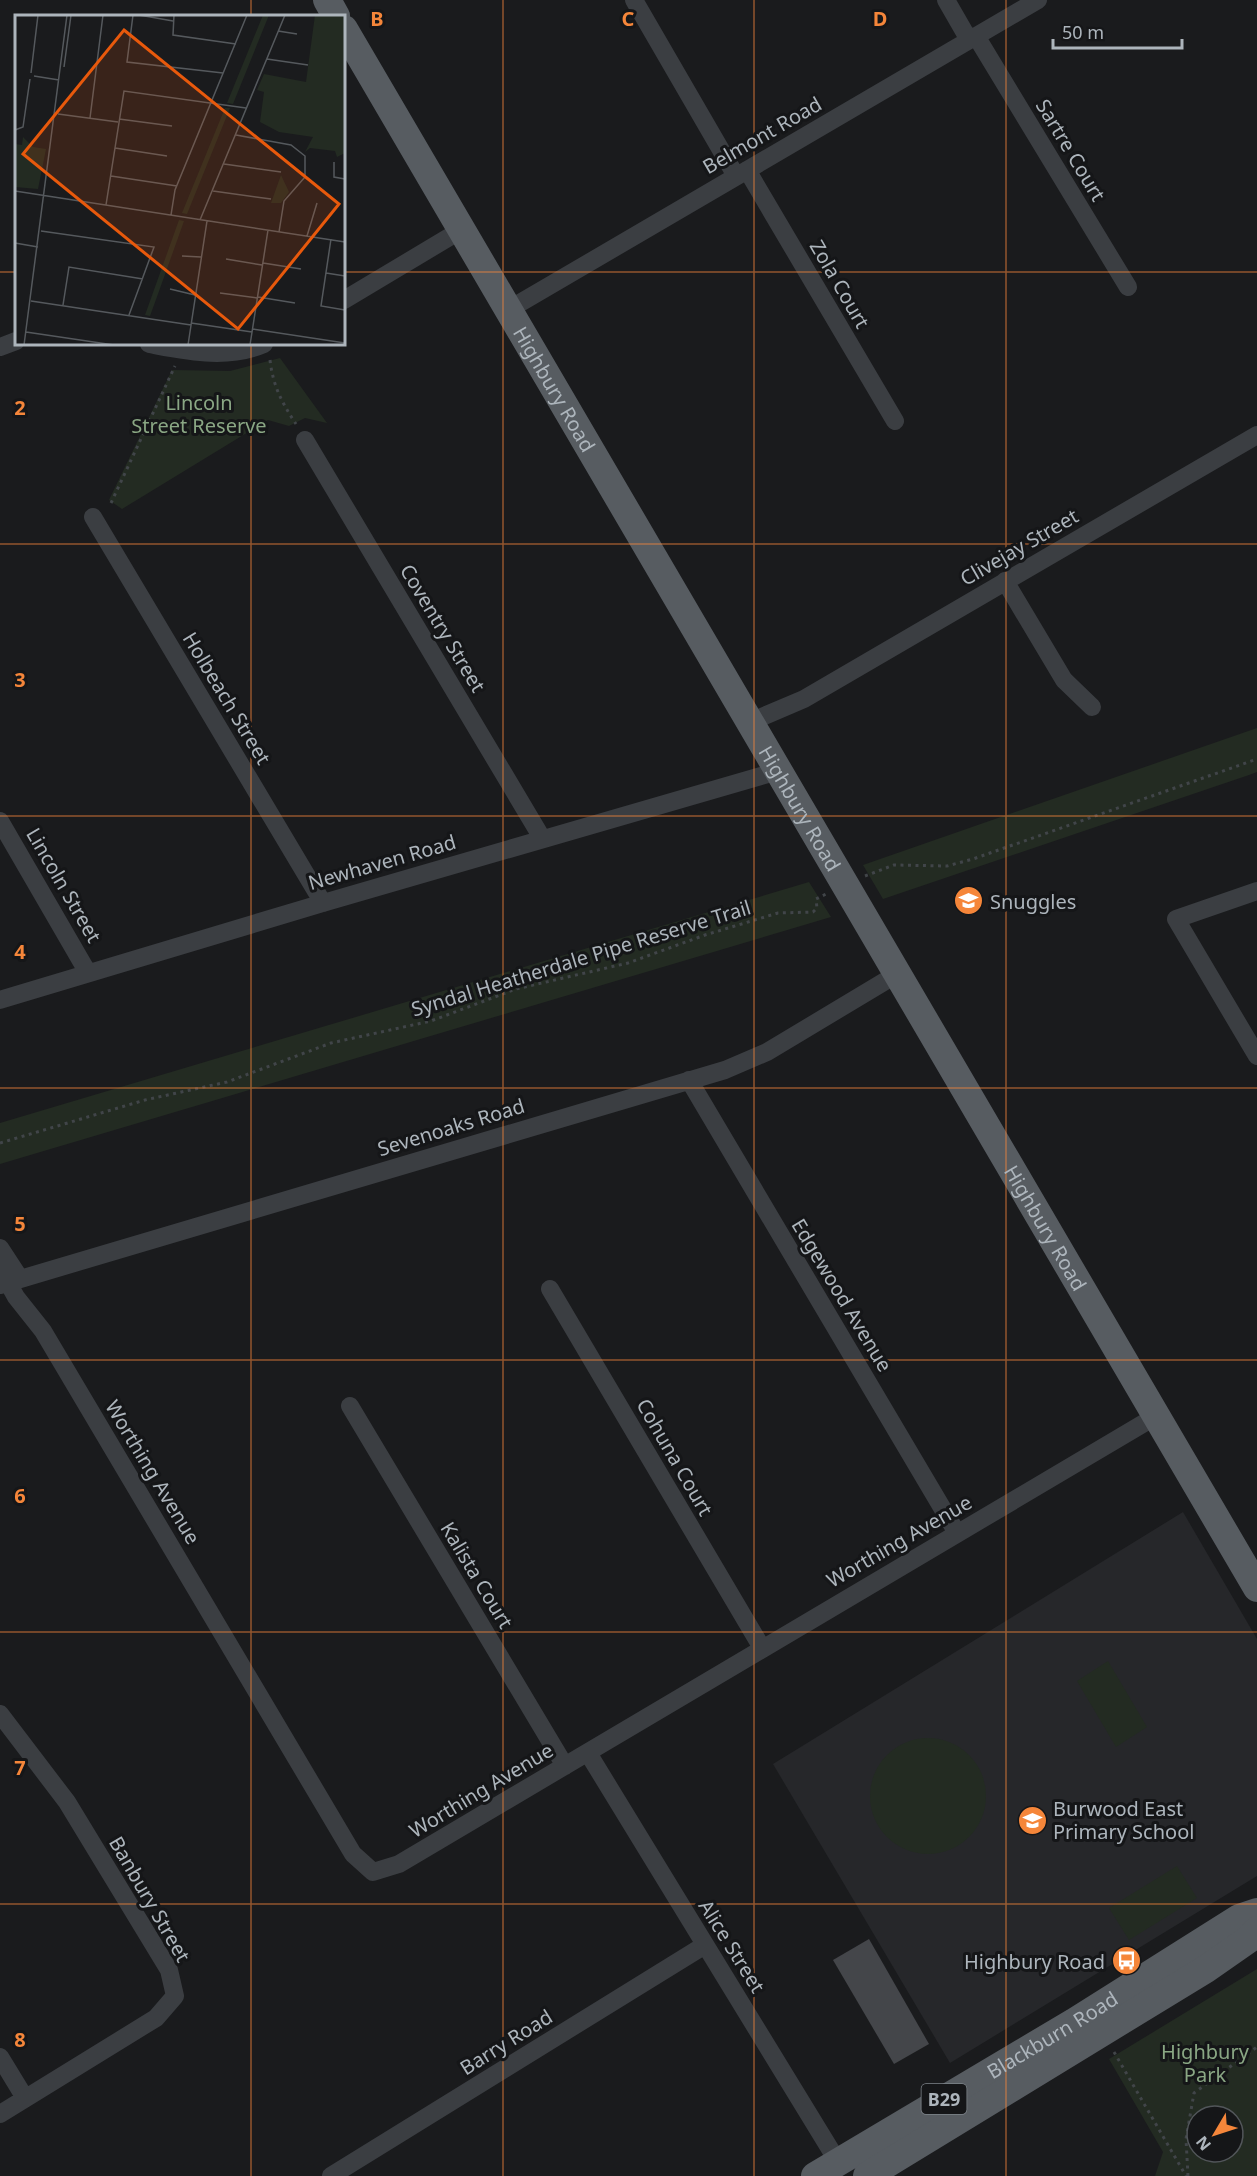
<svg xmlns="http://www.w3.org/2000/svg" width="1257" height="2176" font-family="'Noto Sans',sans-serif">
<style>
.built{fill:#26272a}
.green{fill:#232b22;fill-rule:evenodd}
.building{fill:#44464a}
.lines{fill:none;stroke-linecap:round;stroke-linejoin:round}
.path{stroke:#414549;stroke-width:3;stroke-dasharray:3 4.5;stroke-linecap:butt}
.street{stroke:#3b3e42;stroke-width:18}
.primary{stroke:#575c61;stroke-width:28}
.grid{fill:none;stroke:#f5863a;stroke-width:1.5;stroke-opacity:0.55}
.labels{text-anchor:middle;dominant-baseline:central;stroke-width:6;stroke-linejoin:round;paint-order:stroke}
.shield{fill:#151618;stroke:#7f858b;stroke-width:1.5}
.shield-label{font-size:18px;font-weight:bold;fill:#adb5bc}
.street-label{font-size:20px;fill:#adb5bc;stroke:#151618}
.park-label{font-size:20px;fill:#8aa784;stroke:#151618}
.poi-label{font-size:20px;fill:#adb5bc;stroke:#151618;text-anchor:start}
.inset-road{fill:none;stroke:#55595d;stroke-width:1.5}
.view{fill:#e8590c;fill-opacity:0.15;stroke:#e8590c;stroke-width:3}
.inset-edge{fill:none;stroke:#adb5bc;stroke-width:3}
.grid-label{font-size:20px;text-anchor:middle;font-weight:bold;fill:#f5863a;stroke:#151618;stroke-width:6;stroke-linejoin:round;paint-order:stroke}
</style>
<rect width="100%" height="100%" fill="#1a1b1d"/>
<path class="built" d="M 1183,1512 L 1257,1639 L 1257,1876 L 950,2063 L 773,1764 Z"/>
<path class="green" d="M 280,358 L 327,423 L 305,418 L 289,426 L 268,420 L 122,509 L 109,500 L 172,370 L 230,371 Z
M 1257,728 L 1257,772 L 1249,775 L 883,899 L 863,865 Z
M 809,882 L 831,917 L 0,1164 L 0,1123 Z
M 1108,1661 L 1147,1727 L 1116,1747 L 1077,1681 Z
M870 1796a58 58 0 1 1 116 0a58 58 0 1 1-116 0Z
M 1177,1866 L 1197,1898 L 1129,1940 L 1109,1908 Z
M 1257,1969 L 1257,2176 L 1155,2176 L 1163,2152 L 1109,2059 ZM 1197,2116 L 1233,2116 L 1233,2152 L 1197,2152 Z"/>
<path class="building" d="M 869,1939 L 929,2044 L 894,2064 L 833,1960 Z"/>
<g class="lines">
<path class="path" d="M 270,360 C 273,386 282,403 296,424
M 111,503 L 175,366
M 865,876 L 894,865 L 947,866 L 973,859 L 1257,759
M 0,1143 L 145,1100 L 227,1082 L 331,1043 L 431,1021 L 516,989 L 628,963 L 705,935 L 778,913 L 813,912 L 817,908 L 816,899 L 826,894
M 1114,2052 L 1186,2176
M 1188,2176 L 1186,2139 L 1194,2093 L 1257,2047"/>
<path class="street" d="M 634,0 L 736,176
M 946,0 L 969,40
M 976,36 L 1128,287
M 747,170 L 895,421
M 344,300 L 461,230
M 508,310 L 1038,0
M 149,344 C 187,351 227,360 264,344
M 0,347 L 16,341
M 305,440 L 542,838
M 93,517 L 323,903
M 1005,581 L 1064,680 L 1092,707
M 750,722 L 804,699 L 1257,435
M 0,821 L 88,973
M 1257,891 L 1176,919 L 1257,1056
M 0,1000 L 323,903 L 778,771
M 689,1080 L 957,1533
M 0,1248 L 19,1277
M 0,1268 L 16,1297 L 43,1331 L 353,1854 L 373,1872 L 399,1864 L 1156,1416
M 0,1285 L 725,1070 L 767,1052 L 897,974
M 550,1289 L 762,1648
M 350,1406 L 565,1766
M 0,1714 L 67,1802 L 169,1970 L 175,1996 L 156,2018 L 0,2114
M 588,1753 L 838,2162
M 0,2057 L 25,2098
M 331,2176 L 705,1945"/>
<g class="primary">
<path d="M 327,0 L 336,16"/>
<path id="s1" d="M 344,29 L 1257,1588"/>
<path id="s2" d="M 815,2176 L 1074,2022 L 1239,1918 L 1257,1912"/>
<path d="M 867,2176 L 1206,1969 L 1249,1939 L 1257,1930"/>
</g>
</g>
<path class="grid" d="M 251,0 L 251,16M 503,0 L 503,2176M 754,0 L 754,2176M 1006,0 L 1006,2176M 0,272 L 16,272M 344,272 L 1257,272M 251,344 L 251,2176M 0,544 L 1257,544M 0,816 L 1257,816M 0,1088 L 1257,1088M 0,1360 L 1257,1360M 0,1632 L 1257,1632M 0,1904 L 1257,1904"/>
<defs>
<symbol id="school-disc" viewBox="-11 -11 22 22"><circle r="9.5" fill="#f5863a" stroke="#151618"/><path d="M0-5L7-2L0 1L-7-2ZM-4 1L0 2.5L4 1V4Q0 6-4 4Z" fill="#fff"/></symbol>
<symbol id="bus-disc" viewBox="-11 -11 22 22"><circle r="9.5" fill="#f5863a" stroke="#151618"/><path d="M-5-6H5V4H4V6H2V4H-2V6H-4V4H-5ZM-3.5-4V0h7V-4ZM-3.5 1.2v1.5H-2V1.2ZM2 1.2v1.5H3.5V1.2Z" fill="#fff"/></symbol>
</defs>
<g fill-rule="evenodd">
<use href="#school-disc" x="952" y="884" width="33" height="33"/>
<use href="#school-disc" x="1016" y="1804" width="33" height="33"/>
<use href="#bus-disc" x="1110" y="1944" width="33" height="33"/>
</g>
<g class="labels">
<rect class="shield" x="921.5" y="2084" width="45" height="30" rx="4.5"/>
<g class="shield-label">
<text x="944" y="2099">B29</text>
</g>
<g class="street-label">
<text transform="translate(762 135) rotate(-30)">Belmont Road</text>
<text transform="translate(1071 150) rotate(59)">Sartre Court</text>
<text transform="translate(840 284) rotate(60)">Zola Court</text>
<text stroke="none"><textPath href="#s1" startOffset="417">Highbury Road</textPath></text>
<text transform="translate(1019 547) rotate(-30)">Clivejay Street</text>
<text transform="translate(443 628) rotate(59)">Coventry Street</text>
<text transform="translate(227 698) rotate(59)">Holbeach Street</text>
<text stroke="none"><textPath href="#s1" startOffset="903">Highbury Road</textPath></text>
<text transform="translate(382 862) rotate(-16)">Newhaven Road</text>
<text transform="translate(64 885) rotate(60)">Lincoln Street</text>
<text transform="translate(581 958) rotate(-17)">Syndal Heatherdale Pipe Reserve Trail</text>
<text transform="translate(451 1127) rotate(-17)">Sevenoaks Road</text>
<text stroke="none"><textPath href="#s1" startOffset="1389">Highbury Road</textPath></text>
<text transform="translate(842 1295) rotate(59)">Edgewood Avenue</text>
<text transform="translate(675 1457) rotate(60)">Cohuna Court</text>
<text transform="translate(153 1472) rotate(59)">Worthing Avenue</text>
<text transform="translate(899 1541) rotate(-30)">Worthing Avenue</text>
<text transform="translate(477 1575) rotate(59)">Kalista Court</text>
<text transform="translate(481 1790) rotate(-31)">Worthing Avenue</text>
<text transform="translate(150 1899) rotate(60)">Banbury Street</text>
<text transform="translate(732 1946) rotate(58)">Alice Street</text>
<text stroke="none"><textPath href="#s2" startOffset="276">Blackburn Road</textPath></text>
<text transform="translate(506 2042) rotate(-32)">Barry Road</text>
</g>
<g class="park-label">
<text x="199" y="402">Lincoln<tspan x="199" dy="23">Street Reserve</tspan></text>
<text x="1205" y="2051">Highbury<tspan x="1205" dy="23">Park</tspan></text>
</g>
<g class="poi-label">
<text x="990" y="901">Snuggles</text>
<text x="1053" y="1808">Burwood East<tspan x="1053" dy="23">Primary School</tspan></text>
<text x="1105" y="1961" text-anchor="end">Highbury Road</text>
</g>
</g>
<g transform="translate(15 15)">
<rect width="330" height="330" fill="#1a1b1d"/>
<path d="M 248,0 L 254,0 L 218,89 L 212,88 ZM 300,0 L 330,0 L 330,138 L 322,142 L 320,136 L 295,133 L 290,137 L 298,122 L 264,117 L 245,107 L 249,77 L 242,75 L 249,59 L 291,67 ZM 210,93 L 215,93 L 172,199 L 167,198 ZM 8,122 L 18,132 L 31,134 L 23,174 L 0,172 L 0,129 L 7,130 ZM 266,160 L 274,177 L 266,188 L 256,188 ZM 164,205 L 169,206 L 143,279 L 135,301 L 130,300 Z" fill="#232b22"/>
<path class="inset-road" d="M 118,0 L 112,47 L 208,58M 124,0 L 158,6M 159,0 L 158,20 L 221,29M 263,16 L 282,19M 252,44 L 293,50M 49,52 L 56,0M 16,58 L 23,0M 19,61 L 44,65M 43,99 L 103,107M 75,103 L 88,0M 104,104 L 157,111M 0,115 L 8,112 L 15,64M 221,120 L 276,130 L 290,141 L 290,162 L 269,186 L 264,217M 100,133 L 152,141M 319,147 L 319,162 L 330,164M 209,149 L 266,157M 96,161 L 162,171M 0,176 L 330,227M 198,176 L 256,184M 91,190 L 109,76 L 231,93M 156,200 L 160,175 L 232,0M 185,205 L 270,0M 26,216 L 139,232 L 114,300M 292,221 L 302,188M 316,224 L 306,291 L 330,295M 0,228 L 23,232M 167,241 L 186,242M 211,244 L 247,250M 248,248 L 286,254M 311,258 L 330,261M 155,274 L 180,280M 205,278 L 242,283M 243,282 L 280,288M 16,286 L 176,310M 48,290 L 54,252 L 128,264M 176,308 L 237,317M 238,314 L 330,328M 11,317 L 99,330M 9,330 L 52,0M 173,330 L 192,206M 235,330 L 253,215"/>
<path class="view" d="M 109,15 L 324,189 L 223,314 L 8,139 Z"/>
<rect width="330" height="330" class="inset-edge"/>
</g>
<g class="grid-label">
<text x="377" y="26">B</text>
<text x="628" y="26">C</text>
<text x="880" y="26">D</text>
<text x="20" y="415">2</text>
<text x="20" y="687">3</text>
<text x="20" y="959">4</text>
<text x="20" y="1231">5</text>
<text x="20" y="1503">6</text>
<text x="20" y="1775">7</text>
<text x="20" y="2047">8</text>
</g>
<g transform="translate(1215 2134) rotate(231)"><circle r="28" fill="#151618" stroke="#52565a" stroke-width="1.5"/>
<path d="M0-4.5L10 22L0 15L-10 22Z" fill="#f5863a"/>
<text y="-9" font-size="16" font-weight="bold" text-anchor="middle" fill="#adb5bc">N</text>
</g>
<path d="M1053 39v9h129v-9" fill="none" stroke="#adb5bc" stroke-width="3"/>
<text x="1062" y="39" font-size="18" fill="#adb5bc" stroke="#151618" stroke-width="4.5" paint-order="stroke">50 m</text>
</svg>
